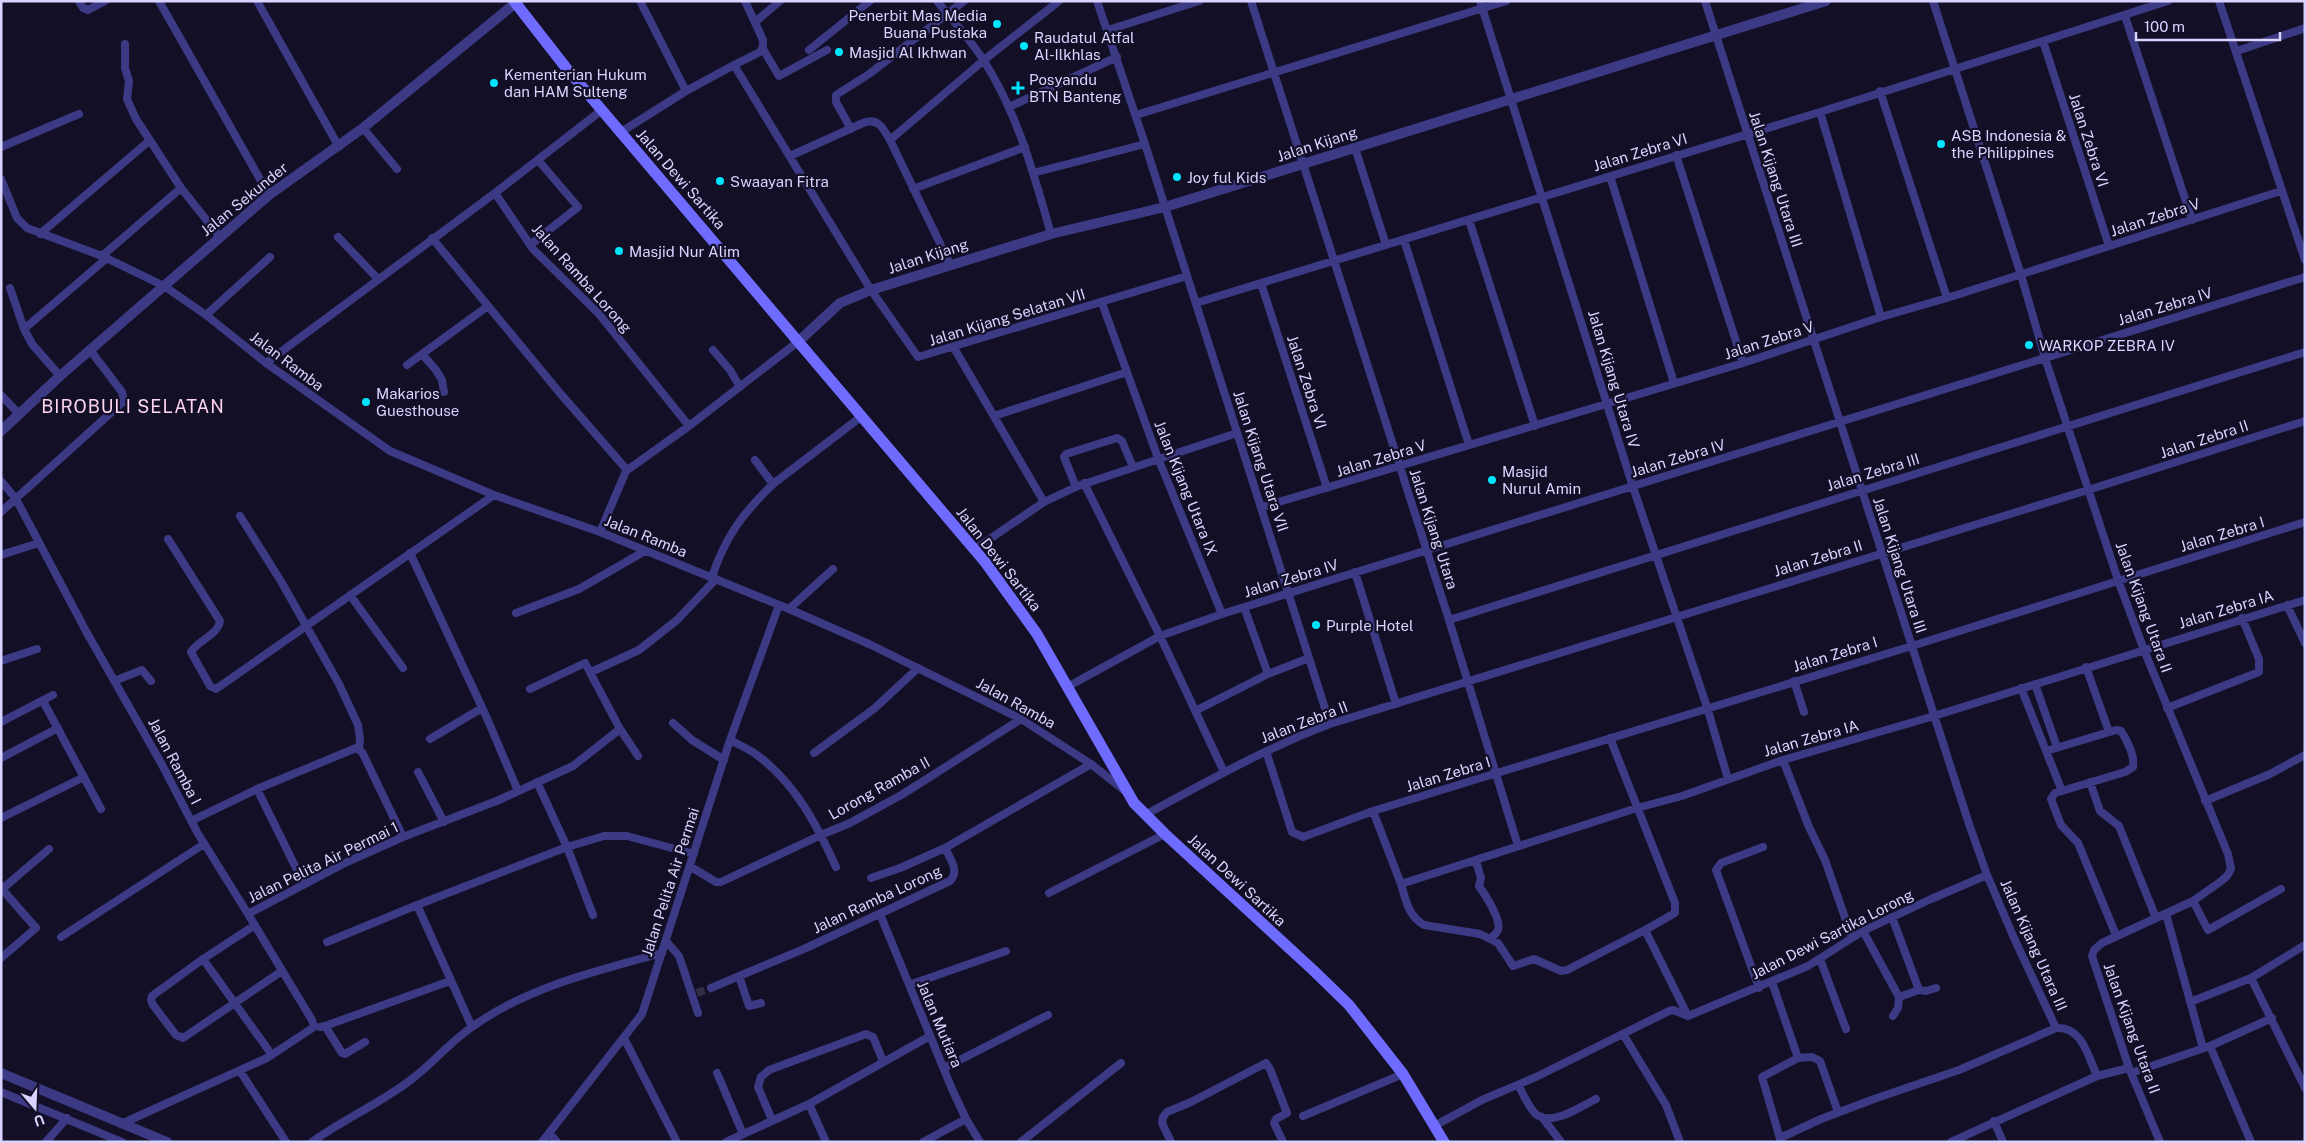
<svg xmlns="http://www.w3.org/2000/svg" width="2306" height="1143" font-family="'Public Sans',sans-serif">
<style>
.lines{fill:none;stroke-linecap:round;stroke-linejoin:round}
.minor-tunnel{stroke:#312d47;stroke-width:8;stroke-dasharray:8 4;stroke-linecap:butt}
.minor{stroke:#3d3a85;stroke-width:8}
.tertiary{stroke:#3d3a85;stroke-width:10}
.secondary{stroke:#6f6bff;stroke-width:11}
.poi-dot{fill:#00e5ff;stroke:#130f26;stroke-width:2}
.labels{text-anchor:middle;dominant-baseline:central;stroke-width:4.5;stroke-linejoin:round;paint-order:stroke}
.poi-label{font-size:15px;fill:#d9d4ff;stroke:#130f26;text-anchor:start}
.street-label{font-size:15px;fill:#d9d4ff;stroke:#130f26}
.quarter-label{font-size:18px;letter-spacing:1px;fill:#ffd6f0;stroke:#130f26}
</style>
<rect width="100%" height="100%" fill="#130f26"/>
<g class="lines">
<path class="minor-tunnel" d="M 697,993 L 711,988"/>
<path class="minor" d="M 79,1 L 83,8 L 88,10 L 105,1
M 159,1 L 269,195
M 257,1 L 339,147
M 640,1 L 686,91
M 937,1 C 953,21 971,40 984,61 C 1018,114 1034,175 1051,234
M 1097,1 L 1145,144 L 1330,724
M 1251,1 L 1449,620 L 1518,846
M 1480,1 L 1633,487 L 1707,707 L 1728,779
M 1705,1 L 1969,824 L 1987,875 L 2014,938 L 2056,1028 C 2082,1026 2088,1056 2097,1076
M 1933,1 L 2021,275 L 2045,358 L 2118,580 L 2144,650 L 2228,854 L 2231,869 L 2227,876 L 2220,882 L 2193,901 L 2102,943 L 2094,950 L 2092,956 L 2129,1068 L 2160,1142
M 2219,1 L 2305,260
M 2125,16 L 2192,220
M 755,22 L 780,1
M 1108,30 L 1199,1
M 2043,41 L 2109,246
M 125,44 L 125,68 L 129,81 L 127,99 L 136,119 L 181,188 L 220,237
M 763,49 L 779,76 L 827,50
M 809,50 L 870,1
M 2237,51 L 2305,28
M 734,65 L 760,52 L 763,46 L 763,40 L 745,1
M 1880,91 L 1947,298
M 1009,107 L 1117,57
M 1820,112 L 1881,317
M 1136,115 L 1506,1
M 363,128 L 397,169
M 851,129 L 836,102 L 836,95 L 869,74 L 964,1
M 621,132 L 686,91 L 734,65 L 871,290 L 918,357 L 1187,276
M 890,140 L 984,60 L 1059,1
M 1,147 L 79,114
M 1355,148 L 1386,245
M 1676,155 L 1743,363
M 790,156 L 863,123 C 878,117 883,128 890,140 L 950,264
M 1033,173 L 1145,144
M 1610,176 L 1674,383
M 1,179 L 17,218 L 27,228 L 102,256 L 164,286 L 206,315 L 266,363 L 390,451 L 494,495 L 600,532 L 789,609 L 869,644 L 1021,719 L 1091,764 L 1124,790
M 913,189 L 1025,147
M 495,193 L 533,249 L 599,314 L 689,426
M 1469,220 L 1535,426
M 40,234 L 149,141
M 338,237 L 378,279
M 432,238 L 559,392 L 627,470
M 1404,240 L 1469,445
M 530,245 L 578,207 L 538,160
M 102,256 L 181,188
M 1261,283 L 1327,488
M 10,288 L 24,329
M 1102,303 L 1158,458 L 1222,614
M 1196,303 L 1820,112 L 2168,1
M 206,315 L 270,257
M 954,348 L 1044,502
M 713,350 L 730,370 L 740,387
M 422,354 L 436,370 L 442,380 L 444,392
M 266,363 L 495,193 L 602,110
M 407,365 L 488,306
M 60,376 L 32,344 L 24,329 L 107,258
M 1,395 L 19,414
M 994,416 L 1127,372
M 755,460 L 773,484 L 862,416
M 1,481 L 16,499 L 87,633 L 160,761 L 197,832 L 248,914
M 1084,483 L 1160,636 L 1224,772
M 1076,487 L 1064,457 L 1066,454 L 1117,438 L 1122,441 L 1133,467
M 1262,507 L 1743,363 L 1881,317 L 1947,298 L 2281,191
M 1,512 L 124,401 L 122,392 L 90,350
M 240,516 L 282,583 L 339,684 L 358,725 L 360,739 L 359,749
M 600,532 L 626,471 L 689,426 L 799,341
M 168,539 L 220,621 C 218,635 198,640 191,652 L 210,686 L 216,689 L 494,495
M 975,549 L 1044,502 L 1078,486 L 1237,433
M 410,553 L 486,716 L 518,791
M 1,555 L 39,543
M 1355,572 L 1396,704
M 712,577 C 725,537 743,513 773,484
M 350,595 L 403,668
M 2287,605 L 2305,643
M 1244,607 L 1268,674
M 789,609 L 833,569
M 516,613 L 579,589 L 645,551
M 1449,620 L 2305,352
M 1,661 L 37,649
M 2086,667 L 2109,732
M 591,672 L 639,650 L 677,620 L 716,579
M 114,681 L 142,670 L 151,681
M 1794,681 L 1804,712
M 2035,684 L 2057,747
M 1069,686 L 1160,636 L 1222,614 L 2305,277
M 2021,688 L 2062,791
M 530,689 L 585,663 L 620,729 L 638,756
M 43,701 L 101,809
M 2167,708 L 2259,672 L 2259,659 L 2242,618
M 1195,711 L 1268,674 L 1309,658
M 1,722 L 53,695
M 673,723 L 692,740 L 724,760
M 1610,738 L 1675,903 L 1675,913 L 1645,930 L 1688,1016
M 430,739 L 482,708
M 730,740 C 739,745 749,749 757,755 C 795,783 817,825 836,867
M 1266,751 L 1292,832 L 1303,837 L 1373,811 L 1912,646 L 2305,522
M 2046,751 L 2116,730 L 2121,731 C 2127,740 2135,756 2133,767 L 2125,772 L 2055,793 L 2051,799 L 2061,825 L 2078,843 L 2116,935
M 814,753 L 875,708 L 918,668
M 1,758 L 58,728
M 1783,760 L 1809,827 L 1825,860 L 1852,938
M 418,772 L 444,822
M 537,782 L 567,847 L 593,915
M 2090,782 L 2100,811 L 2119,826 L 2156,918
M 257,789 L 304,884
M 2205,801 L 2270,774 L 2305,755
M 1373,811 L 1401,884 L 1637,808 L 1682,796 L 1783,760 L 1934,716 L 2305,600
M 1145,815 C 1206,782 1266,748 1330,724 L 2088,490 L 2305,421
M 1,818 L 84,777
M 191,821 L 257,789 L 356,748 L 362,752 L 403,837
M 1476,861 L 1481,878 L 1479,886 C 1485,894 1502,921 1498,930 C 1497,933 1493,936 1490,939
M 691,867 L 716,882 L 721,882 L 821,835 L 850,823 L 903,794 L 1021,719
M 871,878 L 900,868 L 945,848
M 1401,884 C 1406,900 1408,916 1424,925 L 1480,934 L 1498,943 L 1513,966 L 1534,959 L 1561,971 L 1567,970 L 1645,930
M 1,888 L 36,928 L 1,958
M 1,890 L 49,849
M 1049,893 L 1165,834
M 2193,901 L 2208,930 L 2281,889
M 880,914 L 952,1089 L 966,1119 L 980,1142
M 2166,914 L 2203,1048
M 1892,917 L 1919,990 L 1926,991 L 1936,988
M 255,925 L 203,959 L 152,996 L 151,1000 L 153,1005 L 176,1035 L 183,1038 L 282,971
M 1863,931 L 1899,997 L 1898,1008 L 1893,1016
M 61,937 L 204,844
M 666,941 L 679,956 L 698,1013
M 327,942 L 417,905
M 2305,945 L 2251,978 L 2305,1088
M 203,959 L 272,1055
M 1820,959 L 1846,1029
M 739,976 L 749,1006 L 761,1003
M 1772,982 L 1798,1058 L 1812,1057 L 1820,1061 L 1838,1112
M 909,985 L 1006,951
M 711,988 L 806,948 L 950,881 C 960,871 950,859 945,848 L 1091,764
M 1759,988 L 1716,870 L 1721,863 L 1763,847
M 1899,997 L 1919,990
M 2190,1002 L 2251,978
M 325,1026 L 450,981
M 320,1027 L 325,1026 L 342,1053 L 345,1054 L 365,1042
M 472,1027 L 417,905 L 567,847 L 604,836 L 627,836 L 694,854
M 1623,1034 L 1666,1105 L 1680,1142
M 624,1038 L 677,1142
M 2210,1046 L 2251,1142
M 944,1068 L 1048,1015
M 240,1071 L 286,1142
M 717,1073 L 743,1134
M 2131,1073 L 2210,1046 L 2272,1018
M 1518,1085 C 1523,1093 1529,1109 1537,1115 C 1553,1126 1582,1106 1596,1099
M 1,1092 L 122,1142
M 809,1104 L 826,1142
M 1303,1116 L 1403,1074
M 1542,1117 L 1561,1142
M 772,1120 L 758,1087 L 761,1077 L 769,1070 L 866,1034 L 873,1037 L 883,1061
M 1994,1121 L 2003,1142
M 121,1124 L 267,1058 L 314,1027 L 312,1020 L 248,914 L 347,862 L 403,837 L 499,800 L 573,766 L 620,729
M 1436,1125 L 1482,1100 L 1536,1077 L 1669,1011 L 1673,1010 L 1688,1016 L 1808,966 L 1863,931 L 1931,899 L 1987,875
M 549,1133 L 557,1142
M 1780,1138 L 1821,1119 L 1874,1099 L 1959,1070 L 2056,1028
M 46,1142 L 67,1118
M 312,1142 C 344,1119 381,1103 412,1079 C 433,1063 450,1042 472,1027 C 527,987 597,971 662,953
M 542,1142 L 642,1014 L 730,740 L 779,605
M 726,1142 L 809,1104 L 930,1036
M 923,1142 L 966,1119
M 1021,1142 L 1121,1063
M 1171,1142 L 1162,1123 L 1163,1117 L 1167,1112 L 1191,1102 L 1266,1063 L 1270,1069 L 1287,1113 L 1276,1119 L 1274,1123 L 1283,1142
M 1781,1142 L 1762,1077 L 1798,1058
M 1951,1142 L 2097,1076 L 2129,1068"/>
<path class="tertiary" d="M 799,341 L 840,303 L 871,290 L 1051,234 L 1165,207 L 1826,1
M 1,431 L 60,376 L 269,195 L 363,128 L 518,1
M 1,1073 L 167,1142"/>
<path class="secondary" d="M 514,1 L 567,69 L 985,562 L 1037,634 L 1134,803 L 1165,834 L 1313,970 L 1349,1005 L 1403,1074 L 1444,1142"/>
</g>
<g class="poi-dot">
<circle cx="997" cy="24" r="5"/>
<circle cx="1024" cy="46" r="5"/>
<circle cx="839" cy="52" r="5"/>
<circle cx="494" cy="83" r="5"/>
<path d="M1015.5 80.5h5v5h5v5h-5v5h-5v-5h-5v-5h5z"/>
<circle cx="1941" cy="144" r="5"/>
<circle cx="1177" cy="177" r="5"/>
<circle cx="720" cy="181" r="5"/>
<circle cx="619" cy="251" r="5"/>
<circle cx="2029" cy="345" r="5"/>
<circle cx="366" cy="402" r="5"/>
<circle cx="1492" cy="480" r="5"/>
<circle cx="1316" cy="625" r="5"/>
</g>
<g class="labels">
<g class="poi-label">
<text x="987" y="15" text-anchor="end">Penerbit Mas Media<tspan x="987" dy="17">Buana Pustaka</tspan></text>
<text x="1034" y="37">Raudatul Atfal<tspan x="1034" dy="17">Al-Ilkhlas</tspan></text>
<text x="849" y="52">Masjid Al Ikhwan</text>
<text x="504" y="74">Kementerian Hukum<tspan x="504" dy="17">dan HAM Sulteng</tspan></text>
<text x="1029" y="79">Posyandu<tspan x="1029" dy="17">BTN Banteng</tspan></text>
<text x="1951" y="135">ASB Indonesia &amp;<tspan x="1951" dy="17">the Philippines</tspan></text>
<text x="1187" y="177">Joy ful Kids</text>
<text x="730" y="181">Swaayan Fitra</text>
<text x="629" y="251">Masjid Nur Alim</text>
<text x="2039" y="345">WARKOP ZEBRA IV</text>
<text x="376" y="393">Makarios<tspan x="376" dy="17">Guesthouse</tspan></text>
<text x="1502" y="471">Masjid<tspan x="1502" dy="17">Nurul Amin</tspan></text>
<text x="1326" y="625">Purple Hotel</text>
</g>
<g class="street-label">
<text transform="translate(2089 140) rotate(72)">Jalan Zebra VI</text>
<text transform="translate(1317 144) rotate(-18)">Jalan Kijang</text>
<text transform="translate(1640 152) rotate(-17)">Jalan Zebra VI</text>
<text transform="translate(681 179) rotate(49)">Jalan Dewi Sartika</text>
<text transform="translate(1776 179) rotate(72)">Jalan Kijang Utara III</text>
<text transform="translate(244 199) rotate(-39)">Jalan Sekunder</text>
<text transform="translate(2155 217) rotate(-18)">Jalan Zebra V</text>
<text transform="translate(928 256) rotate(-18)">Jalan Kijang</text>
<text transform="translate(582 278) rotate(48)">Jalan Ramba Lorong</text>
<text transform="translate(2165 306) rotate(-17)">Jalan Zebra IV</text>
<text transform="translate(1007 317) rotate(-17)">Jalan Kijang Selatan VII</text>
<text transform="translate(1769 340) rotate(-18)">Jalan Zebra V</text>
<text transform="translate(287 361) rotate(37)">Jalan Ramba</text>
<text transform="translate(1614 379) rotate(73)">Jalan Kijang Utara IV</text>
<text transform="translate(1307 382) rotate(72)">Jalan Zebra VI</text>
<text transform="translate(2204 439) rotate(-18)">Jalan Zebra II</text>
<text transform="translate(1381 458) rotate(-17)">Jalan Zebra V</text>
<text transform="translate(1678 458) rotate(-17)">Jalan Zebra IV</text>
<text transform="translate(1261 461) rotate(72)">Jalan Kijang Utara VII</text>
<text transform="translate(1873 472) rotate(-17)">Jalan Zebra III</text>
<text transform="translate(1186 488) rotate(68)">Jalan Kijang Utara IX</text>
<text transform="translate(1434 529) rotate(72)">Jalan Kijang Utara</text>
<text transform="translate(2222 534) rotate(-17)">Jalan Zebra I</text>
<text transform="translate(646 536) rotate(22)">Jalan Ramba</text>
<text transform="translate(1818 558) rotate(-17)">Jalan Zebra II</text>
<text transform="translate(999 559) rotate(52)">Jalan Dewi Sartika</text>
<text transform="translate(1900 565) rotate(72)">Jalan Kijang Utara III</text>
<text transform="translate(1291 578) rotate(-17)">Jalan Zebra IV</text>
<text transform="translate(2144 607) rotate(70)">Jalan Kijang Utara II</text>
<text transform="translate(2226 609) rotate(-17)">Jalan Zebra IA</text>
<text transform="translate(1835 654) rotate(-17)">Jalan Zebra I</text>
<text transform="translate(1016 703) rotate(29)">Jalan Ramba</text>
<text transform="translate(1304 722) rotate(-21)">Jalan Zebra II</text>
<text transform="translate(1811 738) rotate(-16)">Jalan Zebra IA</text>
<text transform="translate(175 761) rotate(62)">Jalan Ramba I</text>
<text transform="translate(1448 774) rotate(-17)">Jalan Zebra I</text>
<text transform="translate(879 788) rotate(-29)">Lorong Ramba II</text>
<text transform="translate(323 862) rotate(-26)">Jalan Pelita Air Permai 1</text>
<text transform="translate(1237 880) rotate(43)">Jalan Dewi Sartika</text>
<text transform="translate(670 882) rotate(-72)">Jalan Pelita Air Permai</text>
<text transform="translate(877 899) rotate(-25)">Jalan Ramba Lorong</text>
<text transform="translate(1832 934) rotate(-27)">Jalan Dewi Sartika Lorong</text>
<text transform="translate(2034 945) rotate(66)">Jalan Kijang Utara III</text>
<text transform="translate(940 1024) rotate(67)">Jalan Mutiara</text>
<text transform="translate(2132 1028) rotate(70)">Jalan Kijang Utara II</text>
</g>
<g class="quarter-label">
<text x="133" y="406">BIROBULI SELATAN</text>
</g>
</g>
<rect width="2306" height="1143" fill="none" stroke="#d9d4ff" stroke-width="5"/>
<g transform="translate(35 1108) rotate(161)" stroke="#130f26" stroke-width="4" paint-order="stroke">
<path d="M0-4L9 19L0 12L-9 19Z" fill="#d9d4ff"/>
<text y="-8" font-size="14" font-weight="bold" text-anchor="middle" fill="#d9d4ff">U</text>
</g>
<path d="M2136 32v8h144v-8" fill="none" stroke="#d9d4ff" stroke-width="2.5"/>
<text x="2144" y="32" font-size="15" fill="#d9d4ff" stroke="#130f26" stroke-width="4" paint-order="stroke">100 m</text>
</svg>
